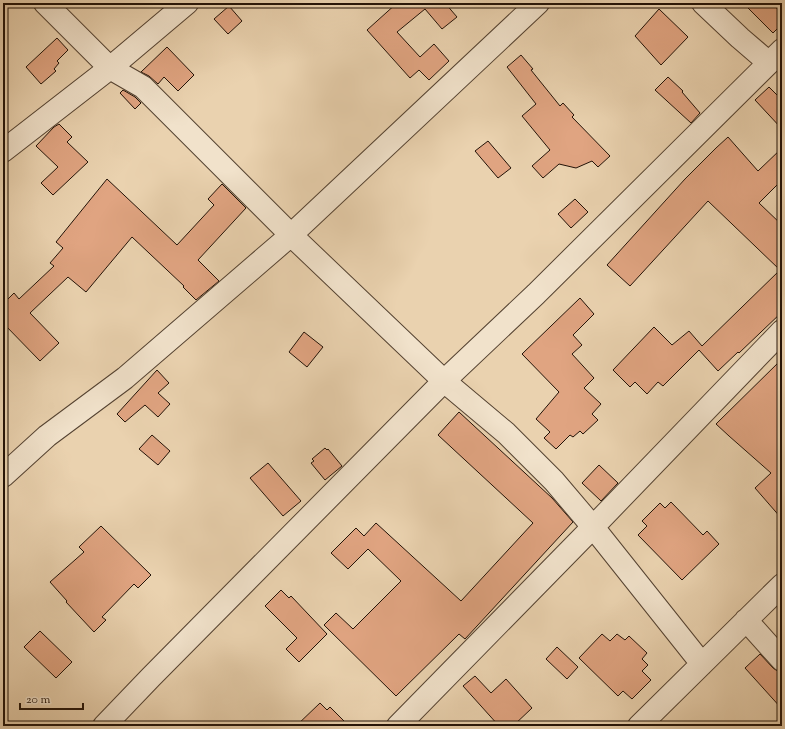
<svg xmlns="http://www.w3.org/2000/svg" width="785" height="729" font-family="'Sorts Mill Goudy',serif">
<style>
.building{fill:#e0a481;stroke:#221207}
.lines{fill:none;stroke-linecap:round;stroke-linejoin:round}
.minor-casing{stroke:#544231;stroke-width:24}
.minor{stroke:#f1e2cb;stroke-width:22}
</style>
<rect width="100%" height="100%" fill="#ead2af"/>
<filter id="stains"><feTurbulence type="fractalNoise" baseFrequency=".005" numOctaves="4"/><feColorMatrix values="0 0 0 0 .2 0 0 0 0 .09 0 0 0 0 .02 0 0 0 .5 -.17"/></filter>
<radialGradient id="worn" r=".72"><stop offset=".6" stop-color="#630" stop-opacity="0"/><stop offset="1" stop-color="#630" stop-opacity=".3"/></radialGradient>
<path class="building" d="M 397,3 L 445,3 L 457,17 L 442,29 L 425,9 L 397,32 L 420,57 L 434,44 L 449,61 L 429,80 L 419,70 L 410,78 L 367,30 Z
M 743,3 L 771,3 L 782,13 L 782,24 L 773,33 Z
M 229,6 L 242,21 L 228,34 L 214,19 Z
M 659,9 L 688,37 L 661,65 L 635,36 Z
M 57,38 L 68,50 L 57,61 L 59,63 L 54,69 L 56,71 L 41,84 L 26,67 Z
M 167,47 L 194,75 L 178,91 L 164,77 L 158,84 L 149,76 L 141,72 Z
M 521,55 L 533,69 L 531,70 L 560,106 L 563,103 L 574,115 L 572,117 L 610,156 L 598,167 L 592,161 L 576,168 L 559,164 L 543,178 L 532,166 L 550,150 L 522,116 L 536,104 L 507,67 Z
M 668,77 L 683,91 L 682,92 L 700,113 L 691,123 L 655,90 Z
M 769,87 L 782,100 L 782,129 L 755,100 Z
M 123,90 L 135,97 L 141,103 L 135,109 L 120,93 Z
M 59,124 L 72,137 L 67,142 L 88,162 L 53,195 L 41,183 L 58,167 L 36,146 L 54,127 Z
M 728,137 L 758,171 L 782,148 L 782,180 L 759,203 L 782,225 L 782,312 L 739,353 L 738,352 L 718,371 L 699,350 L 663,386 L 658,382 L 647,394 L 635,382 L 630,387 L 613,370 L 654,327 L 672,345 L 689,331 L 702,346 L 780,270 L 708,201 L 630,286 L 607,265 L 685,179 L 716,148 Z
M 488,141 L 511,168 L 498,178 L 475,151 Z
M 107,179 L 177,245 L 214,205 L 208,199 L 222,184 L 246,208 L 198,260 L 219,281 L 196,300 L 183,287 L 184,286 L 132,237 L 86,292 L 68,277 L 30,313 L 59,343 L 40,361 L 3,323 L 3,304 L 14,293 L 19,299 L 54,266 L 50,263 L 63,248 L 56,242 Z
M 575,199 L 588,212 L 571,228 L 558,214 Z
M 580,298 L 594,314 L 573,335 L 582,345 L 572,354 L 594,378 L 584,388 L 601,404 L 592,414 L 598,420 L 583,434 L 580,431 L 573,437 L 570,435 L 556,449 L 544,438 L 550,432 L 536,419 L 559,392 L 522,354 Z
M 304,332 L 323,347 L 307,367 L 289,352 Z
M 782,359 L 782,519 L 755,488 L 771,473 L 729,436 L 716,424 Z
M 157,370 L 169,383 L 158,393 L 170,404 L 158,417 L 145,405 L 125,422 L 117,414 Z
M 459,412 L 552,498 L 573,522 L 465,639 L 459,634 L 396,696 L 324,625 L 336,613 L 353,629 L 401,581 L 368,549 L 348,569 L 331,553 L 356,528 L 364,536 L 376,523 L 461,601 L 533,523 L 438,435 Z
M 152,435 L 170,451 L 158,465 L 139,449 Z
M 325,448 L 327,450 L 328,449 L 342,466 L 325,480 L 311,463 L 314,461 L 312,459 Z
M 268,463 L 301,501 L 283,516 L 250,478 Z
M 599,465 L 618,483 L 601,501 L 582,483 Z
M 671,502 L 703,535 L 707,531 L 719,544 L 682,580 L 638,535 L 647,526 L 642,521 L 660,503 L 665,508 Z
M 101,526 L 151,575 L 138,588 L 134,584 L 102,617 L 106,620 L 94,632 L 66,602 L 67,601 L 50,582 L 84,552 L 79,547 Z
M 281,590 L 289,598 L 291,596 L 327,634 L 299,662 L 286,649 L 297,638 L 265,606 Z
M 40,631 L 72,662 L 56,678 L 24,647 Z
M 602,634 L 610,641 L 617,634 L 625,640 L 629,636 L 647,653 L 642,659 L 648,665 L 642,671 L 651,680 L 632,699 L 623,691 L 618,696 L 579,658 Z
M 557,647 L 578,667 L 567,679 L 546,659 Z
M 760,654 L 773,668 L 779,672 L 782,675 L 782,709 L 745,668 Z
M 475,676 L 491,693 L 506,679 L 532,708 L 513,726 L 499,726 L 463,686 Z
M 320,703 L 327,710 L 330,707 L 349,726 L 296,726 Z"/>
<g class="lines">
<defs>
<path id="minor" d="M 45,3 L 110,68 L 143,87 L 291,235 L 444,381 L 506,433 L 554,481 L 593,527 L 702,664
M 703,3 L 740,38 L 769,63
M 3,151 L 110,68 L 187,3
M 3,476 L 47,436 L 125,378 L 291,235 L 538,3
M 746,620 L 782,660
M 104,726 L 151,677 L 444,381 L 536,294 L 782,50
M 398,726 L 593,527 L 782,331
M 639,726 L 782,585"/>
</defs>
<use href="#minor" class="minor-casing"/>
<use href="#minor" class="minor"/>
</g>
<rect width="785" height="729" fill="none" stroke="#ead2af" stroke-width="16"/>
<rect x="4" y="4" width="777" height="721" fill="none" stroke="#221207" stroke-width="2"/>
<rect x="8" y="8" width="769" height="713" fill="none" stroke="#221207"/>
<path d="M20 703v6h63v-6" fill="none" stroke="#221207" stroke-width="2"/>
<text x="26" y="703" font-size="12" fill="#221207" stroke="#f1e2cb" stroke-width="3" paint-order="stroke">20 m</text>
<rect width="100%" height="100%" filter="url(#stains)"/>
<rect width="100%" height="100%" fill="url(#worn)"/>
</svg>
